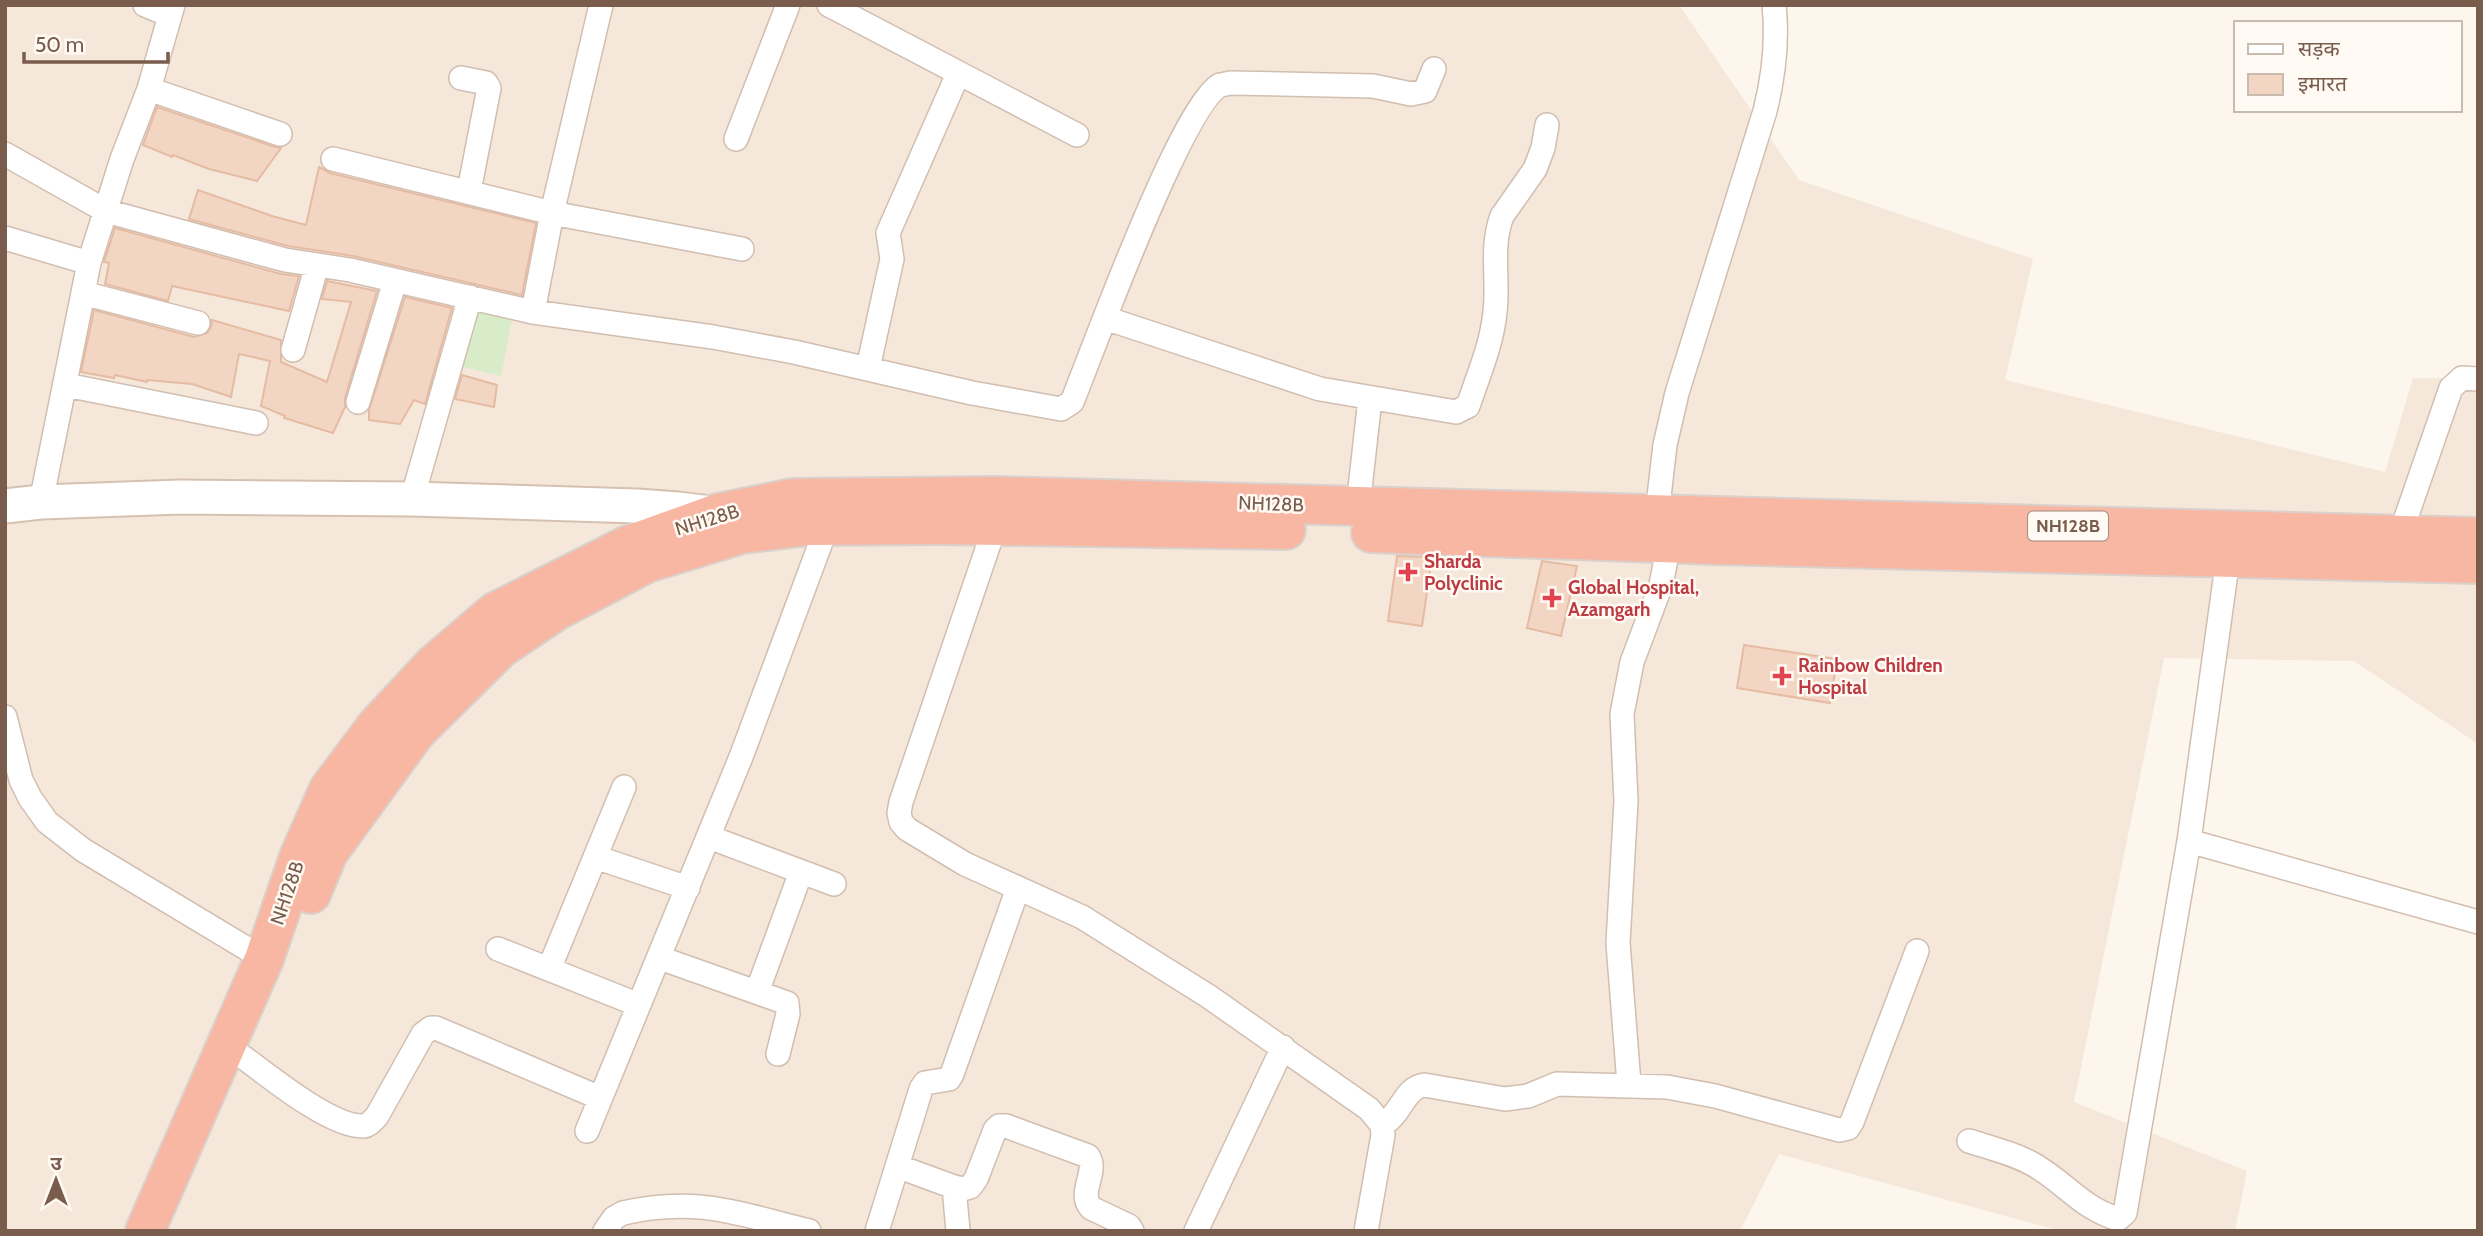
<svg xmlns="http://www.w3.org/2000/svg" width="2483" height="1236" font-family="Cabin,'Noto Sans Devanagari',sans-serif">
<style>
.residential{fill:#f5e8da}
.green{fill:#d8ecc9}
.building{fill:#f3d5c3;stroke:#e6bba3;stroke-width:2}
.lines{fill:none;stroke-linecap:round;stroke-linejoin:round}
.street-casing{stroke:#d1beb0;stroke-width:26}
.secondary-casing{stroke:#d6c0b0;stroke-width:37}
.highway-casing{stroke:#dad1cd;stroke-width:42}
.street{stroke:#fff;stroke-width:23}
.secondary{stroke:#fff;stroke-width:33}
.highway{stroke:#f7b7a3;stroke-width:38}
.health-dot{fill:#e0444e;stroke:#fffaf3;stroke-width:2.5}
.labels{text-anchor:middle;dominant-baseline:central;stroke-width:5;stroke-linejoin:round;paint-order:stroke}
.shield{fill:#fffaf3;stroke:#a28b7f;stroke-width:2}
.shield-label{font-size:18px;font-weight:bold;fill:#7a5c4d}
.street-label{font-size:19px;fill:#7a5c4d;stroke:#fffaf3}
.health-label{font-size:19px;font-weight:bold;fill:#be3a42;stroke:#fffaf3;text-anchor:start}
</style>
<rect width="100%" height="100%" fill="#fdf6ec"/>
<path class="residential" d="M 5,5 L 1679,5 L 1799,180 L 2033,259 L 2005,380 L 2385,472 L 2413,378 L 2478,378 L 2478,744 L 2354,661 L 2164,658 L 2074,1102 L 2247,1171 L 2235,1231 L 2061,1231 L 1779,1154 L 1740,1231 L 5,1231 Z"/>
<path class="green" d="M 473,305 L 513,314 L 501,376 L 455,365 Z"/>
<path class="building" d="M 157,107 L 275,147 L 281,148 L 257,181 L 209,169 L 173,155 L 172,157 L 143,145 Z
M 319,167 L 330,173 L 536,223 L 522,295 L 353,256 L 288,246 L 189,219 L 198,190 L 272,216 L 306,225 Z
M 115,228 L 281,274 L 299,276 L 289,311 L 172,286 L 168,301 L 105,284 L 109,263 L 104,262 Z
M 327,281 L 377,291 L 345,398 L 345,407 L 333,433 L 284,418 L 285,416 L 261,406 L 270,361 L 239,354 L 231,397 L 192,384 L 147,380 L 147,382 L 115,375 L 114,378 L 81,372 L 94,310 L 194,337 L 207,333 L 211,327 L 212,320 L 281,340 L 281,362 L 327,382 L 351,302 L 322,299 Z
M 405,297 L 452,308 L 425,404 L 414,400 L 400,424 L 369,420 L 369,410 Z
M 462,375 L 497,385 L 494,407 L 455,399 Z
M 1397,556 L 1432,557 L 1422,626 L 1388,621 Z
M 1542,561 L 1577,566 L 1561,636 L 1527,628 Z
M 1744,645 L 1837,659 L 1830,703 L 1737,688 Z"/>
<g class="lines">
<defs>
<path id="street" d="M 145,5 L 169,15
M 829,5 L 1077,135
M 461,78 L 486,83 L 489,88 L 469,191
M 149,89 L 280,134
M 736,139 L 788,5
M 5,154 L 106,211 L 285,260 L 350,270 L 533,312 L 713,337 L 794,352 L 972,393 L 1061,409 L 1072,402 C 1093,350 1182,105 1220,85 C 1221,85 1230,83 1231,83 L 1373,86 L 1411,94 L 1425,91 L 1434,69
M 333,159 L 552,213 L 742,249
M 5,238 L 89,263
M 83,293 L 198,323
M 533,312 L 552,213 L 601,5
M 1105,318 L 1320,389 L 1456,412 L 1468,406 C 1478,376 1492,344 1495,312 C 1499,279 1490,248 1502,216 L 1535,169 L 1543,148 L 1547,125
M 293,350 L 317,265
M 868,368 L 892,259 L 888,233 L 958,74
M 66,385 L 256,423
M 358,402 L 395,281
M 412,499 L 470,297
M 41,502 L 89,263 L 122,159 L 149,89 L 173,5
M 1358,506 L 1370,399
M 1657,514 L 1665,445 L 1677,393 L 1765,111 C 1774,75 1778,42 1774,5
M 995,526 L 901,802 L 899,813 L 901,822 L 907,829 L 965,864 L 1082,917 L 1208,996 L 1369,1109 L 1382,1125 L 1383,1135 L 1366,1231
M 2400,535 L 2451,388 L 2462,378 L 2478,379
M 5,717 L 21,780 L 30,798 L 47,822 L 83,850 L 264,959
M 709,837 L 834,884
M 2189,841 L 2478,922
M 595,857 L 688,888
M 498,949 L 639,1005
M 660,958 L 787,1003 L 788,1014 L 778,1054
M 549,969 L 624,787
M 757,992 L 801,872
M 243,1057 C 269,1076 332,1128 364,1126 C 370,1125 373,1120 377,1116 L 423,1034 L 431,1028 L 436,1028 L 600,1098
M 1629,1084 L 1618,943 L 1626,801 L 1622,714 L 1632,662 L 1661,585 L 1669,543
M 1382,1125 C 1402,1114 1404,1088 1424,1085 L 1505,1099 L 1528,1096 L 1557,1084 L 1667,1087 L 1715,1096 L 1839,1130 L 1848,1128 L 1852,1122 L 1917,951
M 587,1131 L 741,757 L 827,526
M 1969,1141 C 1991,1148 2016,1154 2036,1166 C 2066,1184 2082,1208 2118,1219 L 2125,1213 L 2189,841 L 2228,558
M 897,1166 L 954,1187 L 963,1189 L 970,1187 L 976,1179 L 995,1130 L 999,1126 L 1006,1126 L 1088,1156 C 1099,1172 1077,1192 1091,1208 L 1129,1226 L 1132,1231
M 954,1187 L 958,1231
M 605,1231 L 614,1218 L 623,1213 C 697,1196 739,1214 809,1231
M 877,1231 L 921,1089 L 925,1083 L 949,1079 L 952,1074 L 1018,888
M 1196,1231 L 1283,1047"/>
<path id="secondary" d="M 5,506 L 41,502 L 180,497 L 412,499 L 637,506 L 678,509 L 719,514"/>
<path id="highway" d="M 1371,533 L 1716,545 L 2478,564
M 311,894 L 328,853 L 416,732 L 501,648 L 556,611 L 647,563 L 742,534 L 808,526 L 939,525 L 1286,530
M 145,1231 L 264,959 L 299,857 L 329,789 L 377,725 L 433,665 L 495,612 L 626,546 L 718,513 L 793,498 L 995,496 L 2478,537"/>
</defs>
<use href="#street" class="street-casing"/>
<use href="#secondary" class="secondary-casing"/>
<use href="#highway" class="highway-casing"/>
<use href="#street" class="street"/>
<use href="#secondary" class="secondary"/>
<use href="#highway" class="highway"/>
</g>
<g class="health-dot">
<path d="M1404.5 561.5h7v7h7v7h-7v7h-7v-7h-7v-7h7z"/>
<path d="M1548.5 587.5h7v7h7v7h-7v7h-7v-7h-7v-7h7z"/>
<path d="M1778.5 665.5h7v7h7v7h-7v7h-7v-7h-7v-7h7z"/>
</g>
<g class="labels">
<rect class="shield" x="2028" y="511.5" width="80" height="29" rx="5"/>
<g class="shield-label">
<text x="2068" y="526">NH128B</text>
</g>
<g class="street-label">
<text transform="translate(1271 504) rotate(2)">NH128B</text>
<text transform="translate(707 520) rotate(-17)">NH128B</text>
<text transform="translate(287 893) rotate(-71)">NH128B</text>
</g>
<g class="health-label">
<text x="1424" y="561">Sharda<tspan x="1424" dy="22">Polyclinic</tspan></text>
<text x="1568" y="587">Global Hospital,<tspan x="1568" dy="22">Azamgarh</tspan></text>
<text x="1798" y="665">Rainbow Children<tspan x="1798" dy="22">Hospital</tspan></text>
</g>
</g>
<rect width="2483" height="1236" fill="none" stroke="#7a5c4d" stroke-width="14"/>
<rect x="2234" y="21" width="228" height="91" fill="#fffaf3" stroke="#cabbb1" stroke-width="2"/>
<rect x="2248" y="44" width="35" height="10" fill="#ffffff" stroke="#cabbb1" stroke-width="2"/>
<text x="2298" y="56" font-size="21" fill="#7a5c4d">सड़क</text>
<rect x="2248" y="74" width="35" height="21" fill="#f3d5c3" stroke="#cabbb1" stroke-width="2"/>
<text x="2298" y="91" font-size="21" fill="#7a5c4d">इमारत</text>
<g transform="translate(56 1180)" stroke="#fffaf3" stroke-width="5" paint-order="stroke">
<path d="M0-5L12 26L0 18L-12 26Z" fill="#7a5c4d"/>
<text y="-10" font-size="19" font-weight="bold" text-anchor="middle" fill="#7a5c4d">उ</text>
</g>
<path d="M24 52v10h144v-10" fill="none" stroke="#7a5c4d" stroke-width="3.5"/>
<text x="35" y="52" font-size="21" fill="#7a5c4d" stroke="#fffaf3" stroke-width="5" paint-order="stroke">50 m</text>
</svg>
